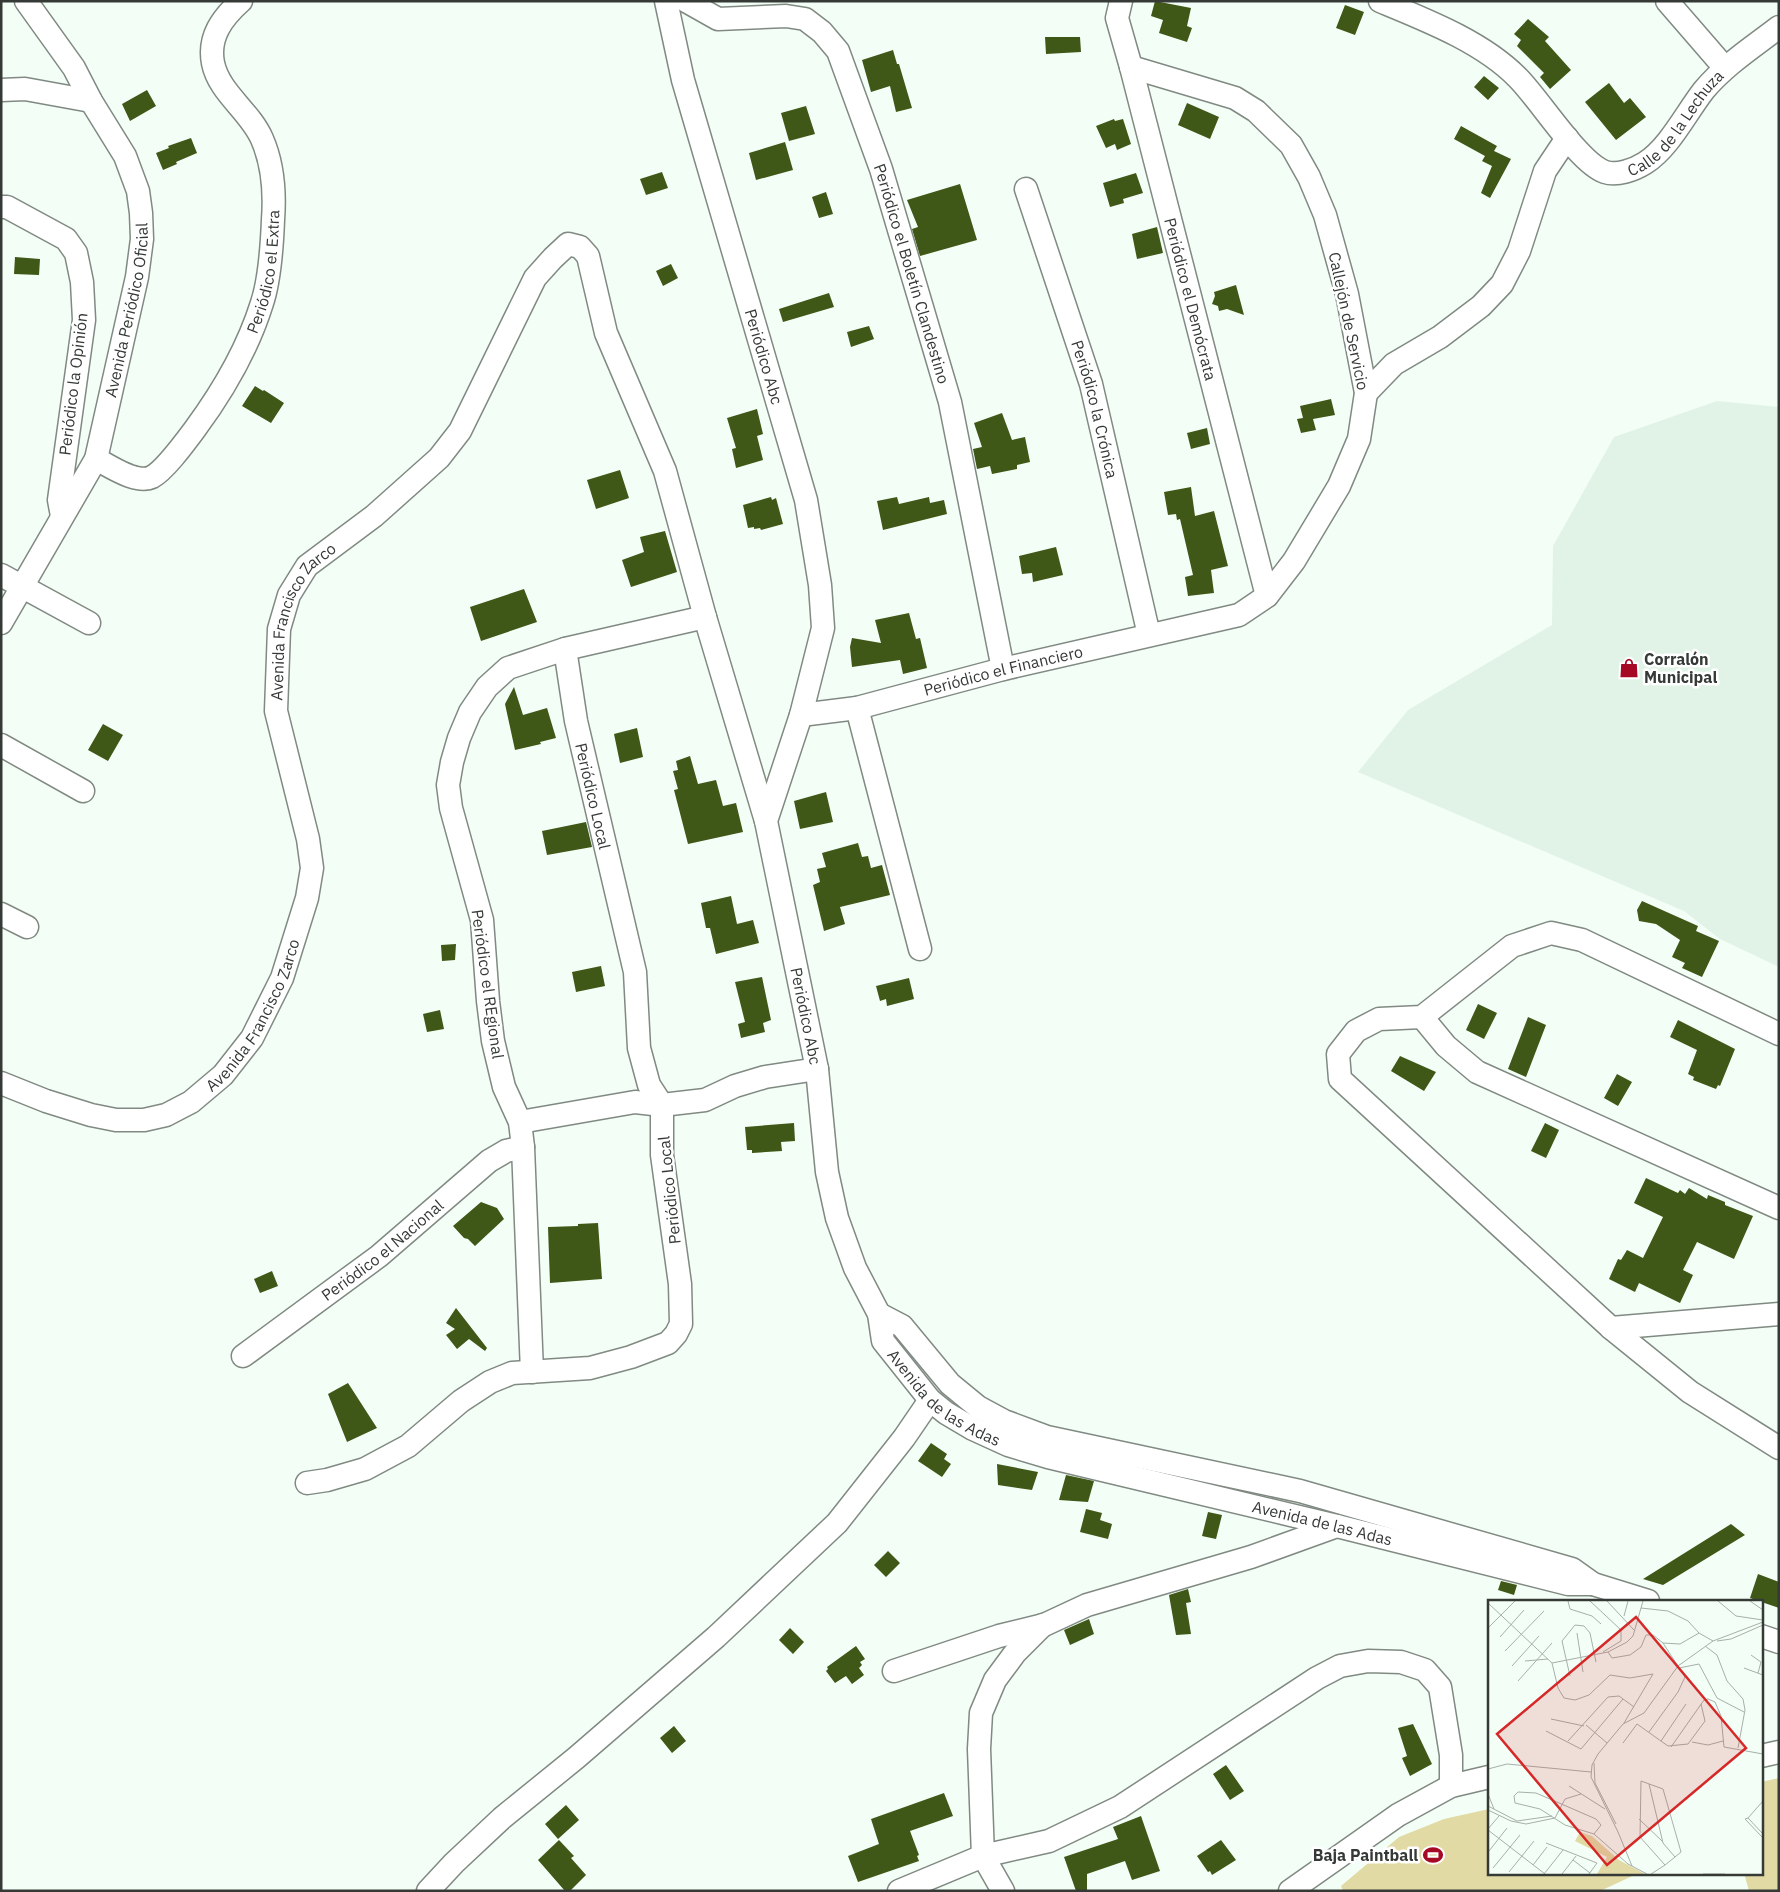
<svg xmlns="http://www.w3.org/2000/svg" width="1780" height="1892" font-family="'IBM Plex Sans',sans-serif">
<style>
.built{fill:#e1f3e6}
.green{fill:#e2daa5}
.building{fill:#3f5717}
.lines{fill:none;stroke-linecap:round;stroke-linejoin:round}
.minor-casing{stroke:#808a82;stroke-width:25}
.minor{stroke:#fff;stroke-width:22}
.labels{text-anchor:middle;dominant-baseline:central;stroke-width:5;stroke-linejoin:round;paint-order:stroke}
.street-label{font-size:16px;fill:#353a36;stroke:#fff}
.poi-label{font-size:16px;font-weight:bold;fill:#353a36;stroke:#fff;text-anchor:start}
.inset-road{fill:none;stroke:#a7b0a9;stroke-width:1}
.view{fill:#d62828;fill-opacity:0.15;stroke:#d62828;stroke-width:2.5}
.inset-edge{fill:none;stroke:#353a36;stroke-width:2.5}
</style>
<rect width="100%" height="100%" fill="#f3fef6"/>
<path class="built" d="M 1717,401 L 1779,407 L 1779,967 L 1720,939 L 1684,911 L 1358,772 L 1408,710 L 1552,625 L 1553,546 L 1614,437 Z"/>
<path class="green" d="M 1779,1778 L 1779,1891 L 1749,1891 L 1744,1873 L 1761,1873 L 1761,1782 Z
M 1489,1809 L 1489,1873 L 1639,1873 L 1600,1891 L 1343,1891 L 1341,1886 L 1399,1837 L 1444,1819 Z"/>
<path class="building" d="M 1155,1 L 1191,8 L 1187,26 L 1192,28 L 1187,42 L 1159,33 L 1163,20 L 1151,16 Z
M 1345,5 L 1364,12 L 1355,35 L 1336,28 Z
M 1528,19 L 1549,37 L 1545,41 L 1571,70 L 1550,89 L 1540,77 L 1544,73 L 1517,46 L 1521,40 L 1514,34 Z
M 1045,37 L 1080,37 L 1081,52 L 1046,54 Z
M 893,50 L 897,64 L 899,64 L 912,108 L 896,112 L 890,86 L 871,92 L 862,60 Z
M 1484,76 L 1499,88 L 1488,100 L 1474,87 Z
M 1609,83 L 1624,103 L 1630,98 L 1646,117 L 1616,140 L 1585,102 Z
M 147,90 L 156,106 L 130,121 L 122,104 Z
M 1187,103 L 1219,117 L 1210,139 L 1178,125 Z
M 806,106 L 815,134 L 789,141 L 781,113 Z
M 1114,119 L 1115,121 L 1123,119 L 1131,144 L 1117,150 L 1115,144 L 1106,148 L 1096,126 Z
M 1461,126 L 1497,146 L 1494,151 L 1511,159 L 1490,198 L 1481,193 L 1492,166 L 1482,161 L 1485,156 L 1454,139 Z
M 191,138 L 197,153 L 176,162 L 177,164 L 163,170 L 156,153 L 169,148 L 168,146 Z
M 785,142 L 793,170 L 756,180 L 749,153 Z
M 662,172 L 668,188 L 646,195 L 640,179 Z
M 1136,173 L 1143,193 L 1123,199 L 1124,203 L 1110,207 L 1103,183 Z
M 960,184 L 977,240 L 920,256 L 912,229 L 918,227 L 907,200 Z
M 826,192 L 833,214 L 819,218 L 812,197 Z
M 1157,227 L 1163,253 L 1137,259 L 1132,234 Z
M 15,257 L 40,259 L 39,275 L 14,274 Z
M 671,264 L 678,278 L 663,286 L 656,271 Z
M 1236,285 L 1244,315 L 1227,309 L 1219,311 L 1218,306 L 1212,304 L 1215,296 L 1214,292 Z
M 829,293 L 834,307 L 783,322 L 779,309 Z
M 869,326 L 874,339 L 851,347 L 847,332 Z
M 255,386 L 263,391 L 264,390 L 284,403 L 271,423 L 242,406 Z
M 1331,399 L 1335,415 L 1313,419 L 1316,430 L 1301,433 L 1297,419 L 1303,418 L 1300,406 Z
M 757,409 L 763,434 L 757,436 L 763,460 L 736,468 L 732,449 L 736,448 L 727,418 Z
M 1002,413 L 1012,440 L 1025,437 L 1030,462 L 1017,465 L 1017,469 L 992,474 L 990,466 L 977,469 L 973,449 L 982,447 L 974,423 Z
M 1207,428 L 1210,444 L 1191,449 L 1187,433 Z
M 620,470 L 629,498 L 596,509 L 587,480 Z
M 1191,487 L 1195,516 L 1214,511 L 1228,566 L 1211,570 L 1214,593 L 1188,596 L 1185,577 L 1193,575 L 1180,519 L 1177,520 L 1176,514 L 1168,515 L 1164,492 Z
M 771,497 L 772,500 L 776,498 L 783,524 L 761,530 L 760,528 L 754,529 L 754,527 L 748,528 L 743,505 Z
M 897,497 L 899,504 L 929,497 L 930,503 L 944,500 L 947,514 L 883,530 L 877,501 Z
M 665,531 L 677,572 L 631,587 L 622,560 L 644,552 L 640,537 Z
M 1056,547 L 1063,575 L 1033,582 L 1032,573 L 1022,574 L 1019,556 Z
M 524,589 L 537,622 L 481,641 L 470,607 Z
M 909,613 L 916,639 L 920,638 L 927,668 L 903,674 L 900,660 L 852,667 L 850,647 L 852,638 L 881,643 L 875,620 Z
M 514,687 L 523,715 L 547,708 L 556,738 L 540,742 L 541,744 L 515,750 L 505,704 Z
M 103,724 L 123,735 L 108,761 L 88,750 Z
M 637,728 L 643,757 L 620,763 L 614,734 Z
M 690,756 L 698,784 L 716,780 L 723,806 L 736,803 L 743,832 L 688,844 L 674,790 L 678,789 L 673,771 L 678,770 L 676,761 Z
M 826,792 L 833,822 L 800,829 L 794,801 Z
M 586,822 L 592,847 L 547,855 L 542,831 Z
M 858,843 L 862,857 L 868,856 L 871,868 L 882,865 L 890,895 L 840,907 L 845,924 L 824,931 L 813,885 L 820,882 L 817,869 L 826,867 L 822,853 Z
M 731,896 L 737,924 L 753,920 L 759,943 L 716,954 L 710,928 L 706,928 L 701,903 Z
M 1642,901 L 1698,926 L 1696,931 L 1719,941 L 1702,977 L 1682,968 L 1685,963 L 1672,957 L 1680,940 L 1656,924 L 1639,921 L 1637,910 Z
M 456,944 L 455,960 L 442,961 L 441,945 Z
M 601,966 L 605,986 L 576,992 L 572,972 Z
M 762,977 L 771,1020 L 763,1023 L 765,1032 L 741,1038 L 738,1024 L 745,1022 L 735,982 Z
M 909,978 L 914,999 L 887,1006 L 886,999 L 880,1001 L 876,986 Z
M 1478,1004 L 1497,1013 L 1484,1039 L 1466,1030 Z
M 440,1010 L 444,1029 L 427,1032 L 423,1014 Z
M 1528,1017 L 1546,1025 L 1526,1077 L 1508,1069 Z
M 1678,1020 L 1735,1049 L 1720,1086 L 1718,1085 L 1716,1089 L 1693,1080 L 1694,1077 L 1688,1074 L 1697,1050 L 1670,1037 Z
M 1400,1056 L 1436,1072 L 1424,1091 L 1391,1071 Z
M 1617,1074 L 1632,1082 L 1618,1106 L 1604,1098 Z
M 794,1123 L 795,1141 L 781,1142 L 782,1151 L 752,1153 L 752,1150 L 747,1150 L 745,1127 Z
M 1545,1123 L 1559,1130 L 1546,1158 L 1531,1151 Z
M 1646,1178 L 1678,1193 L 1680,1190 L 1685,1194 L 1689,1188 L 1707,1199 L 1708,1195 L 1725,1202 L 1725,1205 L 1753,1216 L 1734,1259 L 1697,1242 L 1683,1270 L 1693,1275 L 1680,1303 L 1639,1283 L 1635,1292 L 1609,1279 L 1618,1259 L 1621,1260 L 1627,1250 L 1643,1258 L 1663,1217 L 1634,1203 Z
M 481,1202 L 497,1208 L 504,1219 L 475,1246 L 468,1239 L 464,1238 L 453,1226 Z
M 598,1223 L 602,1279 L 550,1283 L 548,1227 L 578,1226 L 578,1224 Z
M 272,1271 L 278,1286 L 260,1293 L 254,1279 Z
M 456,1308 L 487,1348 L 485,1351 L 469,1339 L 457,1349 L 446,1335 L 455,1329 L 446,1323 Z
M 348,1383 L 377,1428 L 347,1442 L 328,1394 Z
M 931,1443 L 947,1454 L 944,1459 L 951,1464 L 942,1477 L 918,1461 Z
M 997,1464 L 1038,1472 L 1032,1490 L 998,1485 Z
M 1066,1475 L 1094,1481 L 1088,1502 L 1059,1500 Z
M 1086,1509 L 1102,1513 L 1100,1520 L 1112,1524 L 1108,1539 L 1080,1532 Z
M 1208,1512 L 1222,1515 L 1216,1539 L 1202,1536 Z
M 1731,1524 L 1745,1535 L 1663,1585 L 1643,1579 Z
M 888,1551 L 900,1563 L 886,1577 L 874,1565 Z
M 1758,1574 L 1779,1582 L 1779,1608 L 1750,1598 Z
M 1501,1581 L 1517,1585 L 1514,1595 L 1498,1590 Z
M 1188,1589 L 1191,1602 L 1186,1603 L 1191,1634 L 1176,1635 L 1169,1595 Z
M 1089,1619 L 1094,1634 L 1070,1645 L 1064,1630 Z
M 790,1628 L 804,1642 L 793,1654 L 779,1640 Z
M 856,1646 L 865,1659 L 860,1662 L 862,1665 L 859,1668 L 864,1675 L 852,1684 L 846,1676 L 835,1683 L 826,1671 L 828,1669 L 827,1667 Z
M 1413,1724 L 1432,1764 L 1410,1776 L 1402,1758 L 1407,1756 L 1398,1728 Z
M 674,1726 L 686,1741 L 672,1753 L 660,1738 Z
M 1226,1765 L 1244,1791 L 1230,1800 L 1213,1774 Z
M 944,1793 L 953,1816 L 910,1831 L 919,1855 L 917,1856 L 919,1861 L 858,1882 L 848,1856 L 879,1844 L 871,1819 Z
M 566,1805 L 579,1820 L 558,1839 L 545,1824 Z
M 1141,1816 L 1160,1871 L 1132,1880 L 1125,1861 L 1087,1874 L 1087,1891 L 1076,1891 L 1064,1857 L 1118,1839 L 1113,1827 Z
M 559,1840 L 574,1856 L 571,1858 L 586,1875 L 570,1891 L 565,1891 L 538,1860 Z
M 1221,1840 L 1236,1860 L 1212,1875 L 1210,1871 L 1208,1872 L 1197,1856 Z"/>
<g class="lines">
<defs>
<g id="minor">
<path id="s1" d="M 666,1 L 683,80 L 806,500 L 820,585 L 823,628 L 801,715 L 766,821 L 817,1069 L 827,1172 L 837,1218 L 855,1268 L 879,1314 L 883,1341 L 930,1400 L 946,1413 L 973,1429 L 1008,1445 L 1048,1457 L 1337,1526 L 1568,1584 L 1593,1584"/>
<path id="s2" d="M 686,1 L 718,19 L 786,16 L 805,19 L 822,32 L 838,51 L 881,169 L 950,402 L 1003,669"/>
<path id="s3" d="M 1121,1 L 1117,18 L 1131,67 L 1267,596"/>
<path id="s4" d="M 1380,1 C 1426,20 1483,42 1518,78 C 1540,100 1579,163 1605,172 C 1617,176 1634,170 1645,163 C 1669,148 1686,113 1704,90 C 1725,65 1753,47 1779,27"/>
<path d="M 1667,1 L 1725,68"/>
<path d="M 1,90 L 25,89 L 91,101"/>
<path id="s5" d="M 1026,189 L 1091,384 L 1149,635"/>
<path d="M 1,207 L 7,207 L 66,239 L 76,253 L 82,282 L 84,320 L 59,500 L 62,516"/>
<path d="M 1366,393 L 1394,364 L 1440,337 L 1481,306 L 1502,284 L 1519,251 L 1545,171 L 1567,138"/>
<path id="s6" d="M 96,459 C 108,465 124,476 137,478 C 142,479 148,479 152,477 C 165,470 186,441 195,429 C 223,391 248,348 262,303 C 270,279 272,245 273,220 C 275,193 273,164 262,139 C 250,111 219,93 213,63 C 208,37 222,18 241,1"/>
<path d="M 1,575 L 89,623"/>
<path id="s7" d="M 1,623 L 96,459 L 137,277 L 142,239 L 141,213 L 138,191 L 125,156 L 91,101 L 74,68 L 26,1"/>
<path id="s8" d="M 857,708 L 1003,669 L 1239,615 L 1267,596 L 1294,561 L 1339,486 L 1359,439 L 1366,393 L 1347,294 L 1325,215 L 1309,177 L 1291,145 L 1256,111 L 1235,98 L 1131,67"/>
<path d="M 801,715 L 857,708 L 920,949"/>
<path d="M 1,745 L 83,791"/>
<path d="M 1,914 L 27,927"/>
<path d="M 1422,1017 L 1446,1046 L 1477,1072 L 1779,1208"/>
<path d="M 1779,1034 L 1582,940 L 1551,933 L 1512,946 L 1422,1017 L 1379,1019 L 1356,1031 L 1338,1054 L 1340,1079 L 1611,1328 L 1690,1392 L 1779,1448"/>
<path id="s9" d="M 1,1083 L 46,1101 L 91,1115 L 116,1120 L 144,1120 L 166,1115 L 191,1102 L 223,1075 L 252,1038 L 282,978 L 307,898 L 312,868 L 308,839 L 276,711 L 279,629 L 289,595 L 307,566 L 374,516 L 439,458 L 460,431 L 535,278 L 553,258 L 568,244 L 580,247 L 588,256 L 606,333 L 665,471 L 705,617 L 766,821"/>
<path d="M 520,1122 L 635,1102 L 662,1105 L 705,1100 L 735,1086 L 765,1077 L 817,1069"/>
<path d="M 879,1314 L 902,1326 L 950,1384 L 978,1407 L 1004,1421 L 1047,1437 L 1300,1491 L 1572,1569 L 1593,1584 L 1648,1601"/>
<path d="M 1611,1328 L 1779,1314"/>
<path id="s10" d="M 243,1356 L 379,1256 L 489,1161 L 506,1151 L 523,1147"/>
<path d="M 532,1372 L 523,1147 L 520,1122 L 504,1087 L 493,1041 L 488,1001 L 482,920 L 451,808 L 448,785 L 452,762 L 459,738 L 470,712 L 487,687 L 508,668 L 565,649 L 705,617"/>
<path d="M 307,1483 L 327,1480 L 365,1469 L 408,1446 L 461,1401 L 490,1382 L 512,1373 L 590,1368 L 631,1357 L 668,1343 L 676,1334 L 681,1324 L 680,1284 L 662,1155 L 662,1105 L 649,1085 L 639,1048 L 635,972 L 576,721 L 565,649"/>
<path d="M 1761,1636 L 1779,1642"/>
<path d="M 894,1671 L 999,1636 L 1044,1625 L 1087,1605 L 1251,1557 L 1337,1526"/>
<path d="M 1761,1756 L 1779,1752"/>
<path d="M 428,1891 L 454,1863 L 502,1818 L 576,1758 L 716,1637 L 837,1523 L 904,1438 L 930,1400"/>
<path d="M 899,1891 L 983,1856 L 1049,1841 L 1120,1807 L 1317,1678 L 1340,1666 L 1368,1661 L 1401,1662 L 1425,1670 L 1440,1687 L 1451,1755 L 1451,1786"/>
<path d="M 1003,1891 L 983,1856 L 979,1749 L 981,1713 L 995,1680 L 1015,1653 L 1043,1625"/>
<path d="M 1290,1891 L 1398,1815 L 1451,1786 L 1489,1777"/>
</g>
</defs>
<use href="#minor" class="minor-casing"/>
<use href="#minor" class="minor"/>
</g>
<defs>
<symbol id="shop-bare" viewBox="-9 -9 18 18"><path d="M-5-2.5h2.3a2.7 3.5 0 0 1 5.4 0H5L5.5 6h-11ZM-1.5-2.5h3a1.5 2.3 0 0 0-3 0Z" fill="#a50924" stroke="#fff" stroke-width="2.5" paint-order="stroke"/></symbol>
<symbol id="stadium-bare" viewBox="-9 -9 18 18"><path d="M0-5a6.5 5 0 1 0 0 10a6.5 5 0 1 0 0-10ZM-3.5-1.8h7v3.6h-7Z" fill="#a50924" stroke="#fff" stroke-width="2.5" paint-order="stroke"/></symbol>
</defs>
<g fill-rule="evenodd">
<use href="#shop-bare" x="1615" y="654" width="28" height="28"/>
<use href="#stadium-bare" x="1419" y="1841" width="28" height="28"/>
</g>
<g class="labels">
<g class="street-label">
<text stroke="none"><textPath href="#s4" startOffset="380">Calle de la Lechuza</textPath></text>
<text stroke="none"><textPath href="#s6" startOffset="300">Periódico el Extra</textPath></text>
<text stroke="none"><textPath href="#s2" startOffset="405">Periódico el Boletín Clandestino</textPath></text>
<text stroke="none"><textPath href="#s3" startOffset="308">Periódico el Demócrata</textPath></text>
<text stroke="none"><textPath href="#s7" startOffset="342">Avenida Periódico Oficial</textPath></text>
<text transform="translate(1349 321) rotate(78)">Callejón de Servicio</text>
<text stroke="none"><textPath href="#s1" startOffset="369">Periódico Abc</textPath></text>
<text transform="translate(73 384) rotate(-83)">Periódico la Opinión</text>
<text stroke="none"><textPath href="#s5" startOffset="231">Periódico la Crónica</textPath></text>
<text stroke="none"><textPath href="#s9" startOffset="729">Avenida Francisco Zarco</textPath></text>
<text stroke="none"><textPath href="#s8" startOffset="151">Periódico el Financiero</textPath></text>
<text transform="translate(593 796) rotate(77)">Periódico Local</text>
<text transform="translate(488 984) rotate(82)">Periódico el REgional</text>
<text stroke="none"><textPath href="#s9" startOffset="309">Avenida Francisco Zarco</textPath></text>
<text stroke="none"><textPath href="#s1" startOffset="1048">Periódico Abc</textPath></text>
<text transform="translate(669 1190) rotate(-96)">Periódico Local</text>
<text stroke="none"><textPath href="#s10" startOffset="175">Periódico el Nacional</textPath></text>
<text stroke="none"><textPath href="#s1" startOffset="1470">Avenida de las Adas</textPath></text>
<text stroke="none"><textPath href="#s1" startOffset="1875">Avenida de las Adas</textPath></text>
</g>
<g class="poi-label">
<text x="1644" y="659">Corralón<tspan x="1644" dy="18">Municipal</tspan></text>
<text x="1418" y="1855" text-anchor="end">Baja Paintball</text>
</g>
</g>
<g transform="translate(1488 1600)">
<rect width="275" height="275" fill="#f3fef6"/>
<path d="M 92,232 L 104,236 L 131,260 L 157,274 L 109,274 L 119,257 L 87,241 Z" fill="#e2daa5"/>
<path class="inset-road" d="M 80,1 L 82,9 L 104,16 L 113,24M 102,1 L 133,30 L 133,41 L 115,52M 119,1 L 146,30M 230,1 L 248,16 L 275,20M 262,1 L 275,10M 0,3 L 64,63 L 70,88 L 76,98 L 87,100 L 101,95 L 122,75 L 142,78 L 165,74 L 136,123M 153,8 L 180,11 L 200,21 L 211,33M 136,16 L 140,1M 0,28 L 27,1M 89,33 L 95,72M 12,37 L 36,10M 229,41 L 243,39 L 275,25M 175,43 L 192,44 L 211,33 L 225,41M 217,46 L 229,55 L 239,81 L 255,99 L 257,110 L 250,148M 17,51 L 56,11M 120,52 L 124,58 L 142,55 L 153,47 L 158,35 L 165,35 L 175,43 L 197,77 L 190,92 L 161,132M 263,55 L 273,62 L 270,73M 37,61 L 60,59M 64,63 L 120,52 L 139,42 L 145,36 L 155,1M 24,66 L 51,36M 191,68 L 211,64 L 229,98 L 256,112M 256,68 L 275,75M 82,76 L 74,41 L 87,25 L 96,26 L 102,33 L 108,62M 30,81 L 64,43M 63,119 L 96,126M 149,124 L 180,146 L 200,144 L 217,121 L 213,104M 98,125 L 119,143M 58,131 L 93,149 L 135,99M 80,141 L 120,97 L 131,96 L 146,107M 173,141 L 198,104M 204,142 L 220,145 L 235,141M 135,143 L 149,124M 183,147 L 216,100 L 220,99 L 227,102 L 233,116 L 236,147 L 275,154M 106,163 L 107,183 L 128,224M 0,169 L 19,164 L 103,172M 161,184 L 175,243 L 187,257M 81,186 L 117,209M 0,194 L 6,209M 0,206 L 29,221 L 64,216M 0,210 L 23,221 L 38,224 L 67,218 L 77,199 L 93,194M 260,218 L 275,201M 151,219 L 174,241M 257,219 L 275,238M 257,219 L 260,218 L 275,234M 0,229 L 11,216M 0,230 L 57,274M 130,232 L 103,177 L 104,165 L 110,154 L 135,124 L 156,113 L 190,66 L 225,41 L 275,22M 130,232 L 144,266M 106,234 L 113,225 L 108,219 L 48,193 L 30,192 L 26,196 L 27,203 L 52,209 L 77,225 L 106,234 L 140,264 L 159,274M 58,243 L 109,263 L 101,274M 1,251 L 19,228M 85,260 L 102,273M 45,265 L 59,247M 5,268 L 32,235M 21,272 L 46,241M 56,274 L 75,250M 74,274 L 88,256M 163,274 L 177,265 L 187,257 L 193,252 L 175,189 L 153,181 L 152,237 L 177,265M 215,274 L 237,274"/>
<path class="view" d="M 148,17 L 258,148 L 119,265 L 9,134 Z"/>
<rect width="275" height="275" class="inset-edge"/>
</g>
<rect width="1780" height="1892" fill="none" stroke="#353a36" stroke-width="5"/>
</svg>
